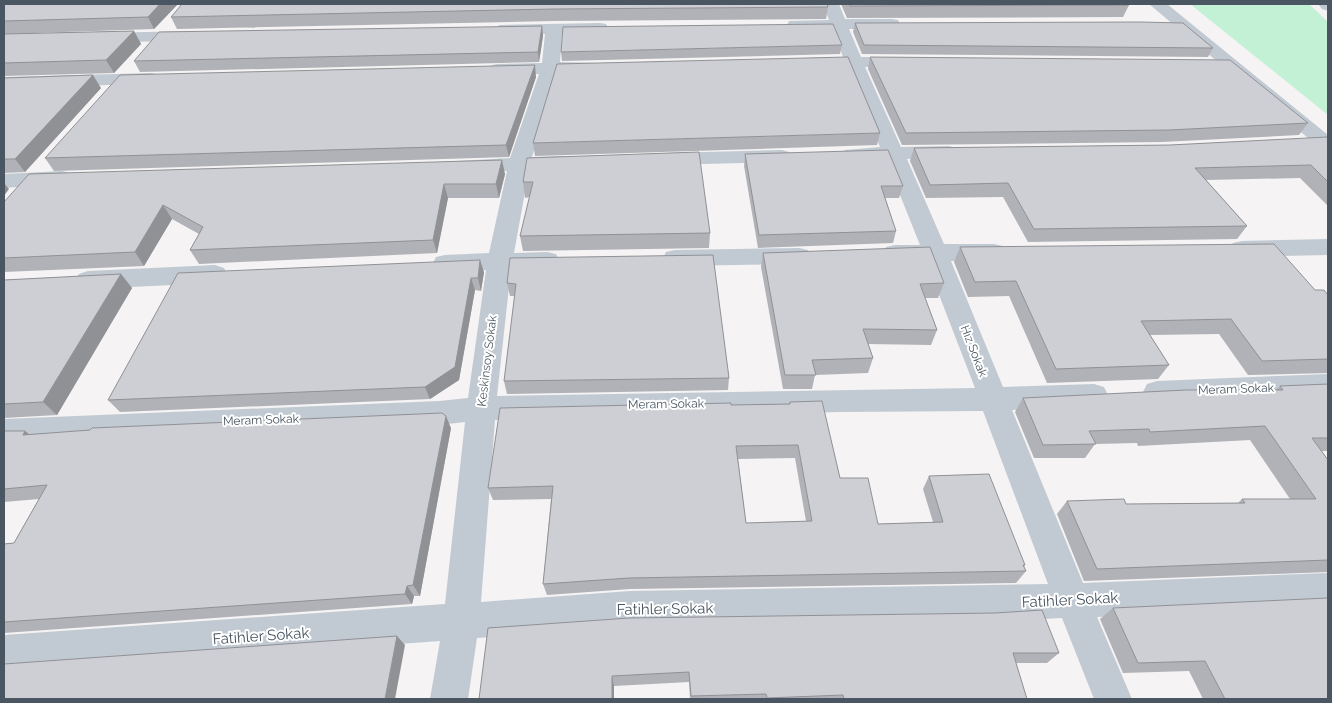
<svg xmlns="http://www.w3.org/2000/svg" width="1332" height="703" font-family="Raleway,sans-serif">
<style>
.green{fill:#c3f1d5}
.lines{fill:none;stroke-linecap:round;stroke-linejoin:round}
.minor{fill:#c1cad2;fill-rule:evenodd}
.wall{fill:#b0b2b7;fill-rule:evenodd}
.shaded-wall{fill:#909195}
.building{fill:#cdcfd5;stroke:#909195;fill-rule:evenodd}
.labels{text-anchor:middle;dominant-baseline:central;stroke-width:4;stroke-linejoin:round;paint-order:stroke}
.street-label{font-size:12px;fill:#4a5661;stroke:#fff}
.near-street-label{font-size:15px;fill:#4a5661;stroke:#fff}
</style>
<rect width="100%" height="100%" fill="#f5f3f3"/>
<path class="green" d="M 1190,4 L 1309,4 L 1328,22 L 1328,115 Z"/>
<g class="lines">
<path class="minor" d="M 823,4 L 839,4 L 845,19 L 892,19 L 898,20 L 900,24 L 898,28 L 892,29 L 849,29 L 861,57 L 907,57 L 913,58 L 916,62 L 913,66 L 907,67 L 865,67 L 901,147 L 949,146 L 956,148 L 959,152 L 956,156 L 907,159 L 944,244 L 994,244 L 1003,246 L 1006,252 L 1003,258 L 994,260 L 951,261 L 1003,387 L 1094,384 L 1104,387 L 1108,395 L 1104,403 L 1094,406 L 1012,410 L 1083,583 L 1328,573 L 1328,607 L 1097,617 L 1132,699 L 1094,699 L 1062,618 L 985,622 L 630,627 L 477,638 L 468,699 L 430,699 L 440,641 L 4,673 L 4,635 L 445,604 L 465,422 L 439,425 L 4,443 L 4,419 L 439,401 L 468,398 L 486,270 L 445,271 L 436,269 L 433,263 L 436,257 L 445,255 L 489,253 L 507,171 L 465,172 L 457,171 L 454,166 L 457,161 L 510,158 L 539,74 L 498,74 L 492,73 L 489,69 L 492,65 L 498,64 L 542,63 L 545,34 L 505,34 L 499,33 L 497,29 L 499,25 L 600,23 L 606,24 L 608,28 L 606,32 L 600,33 L 562,33 L 560,62 L 598,63 L 601,67 L 598,71 L 558,73 L 532,157 L 562,156 L 570,157 L 573,162 L 570,167 L 529,170 L 514,253 L 547,252 L 556,254 L 559,260 L 556,266 L 547,268 L 511,269 L 497,396 L 975,388 L 926,261 L 895,261 L 886,259 L 883,253 L 886,247 L 895,245 L 920,245 L 886,160 L 852,160 L 845,158 L 841,154 L 845,150 L 880,147 L 847,67 L 806,66 L 803,62 L 806,58 L 843,57 L 833,30 L 795,30 L 789,29 L 787,25 L 789,21 L 829,20 ZM 983,411 L 1048,584 L 630,591 L 481,602 L 495,420 L 841,412 Z
M 1149,4 L 1167,4 L 1328,135 L 1328,151 L 1321,149 Z
M 1318,4 L 1328,4 L 1328,11 L 1322,9 Z
M 192,31 L 198,32 L 201,36 L 198,40 L 100,43 L 94,42 L 91,38 L 94,34 L 100,33 Z
M 152,73 L 159,75 L 161,79 L 159,83 L 4,89 L 4,77 Z
M 782,150 L 789,152 L 793,156 L 789,160 L 782,162 L 662,165 L 655,163 L 651,159 L 655,155 L 662,153 Z
M 62,171 L 70,173 L 73,178 L 70,183 L 4,188 L 4,174 Z
M 1328,239 L 1328,255 L 1242,257 L 1233,255 L 1230,249 L 1233,243 L 1242,241 Z
M 799,248 L 808,250 L 811,256 L 808,262 L 799,264 L 675,266 L 666,264 L 663,258 L 666,252 L 675,250 Z
M 215,265 L 224,268 L 227,274 L 224,280 L 215,283 L 88,289 L 79,286 L 75,280 L 79,274 L 88,271 Z
M 1328,374 L 1328,396 L 1157,403 L 1147,400 L 1143,392 L 1147,384 L 1157,381 Z"/>
</g>
<path class="wall" d="M 4,4 L 178,4 L 154,29 L 4,34 Z
M 182,4 L 828,7 L 826,19 L 554,21 L 177,29 L 171,17 Z
M 841,4 L 1128,4 L 1129,5 L 1123,17 L 847,18 Z
M 855,23 L 1213,48 L 1208,57 L 862,54 L 853,32 Z
M 542,26 L 543,36 L 539,62 L 140,72 L 134,61 Z
M 134,31 L 141,44 L 114,73 L 4,76 L 4,34 Z
M 842,45 L 840,54 L 562,61 L 561,52 Z
M 870,57 L 1308,123 L 1299,135 L 1162,142 L 902,145 L 868,69 Z
M 536,77 L 509,157 L 54,171 L 45,158 Z
M 4,78 L 101,88 L 25,172 L 4,173 Z
M 880,133 L 877,145 L 535,156 L 533,143 Z
M 1328,138 L 1328,206 L 1300,178 L 1206,180 L 1247,226 L 1237,239 L 1028,242 L 1003,197 L 926,198 L 910,161 L 914,148 L 1170,145 Z
M 745,154 L 903,186 L 899,198 L 885,198 L 896,231 L 893,243 L 758,248 L 744,166 Z
M 527,158 L 710,233 L 709,248 L 523,251 L 520,236 L 530,197 L 525,198 L 523,182 Z
M 505,174 L 499,198 L 448,198 L 437,253 L 199,264 L 190,250 L 199,234 L 172,219 L 144,266 L 4,272 L 4,202 Z
M 960,247 L 1315,290 L 1328,295 L 1328,373 L 1248,375 L 1219,334 L 1150,335 L 1169,365 L 1158,379 L 1047,383 L 1009,296 L 968,297 L 954,262 Z
M 763,253 L 944,283 L 938,298 L 925,298 L 937,330 L 931,345 L 868,344 L 873,358 L 868,373 L 815,375 L 812,389 L 783,389 L 761,267 Z
M 510,258 L 729,378 L 728,390 L 507,394 L 504,381 L 515,296 L 510,296 L 507,283 Z
M 484,272 L 481,291 L 475,290 L 459,380 L 430,399 L 120,412 L 108,400 Z
M 121,274 L 132,288 L 57,415 L 4,418 L 4,280 Z
M 1328,384 L 1328,451 L 1322,451 L 1328,460 L 1328,572 L 1084,581 L 1057,514 L 1067,501 L 1126,504 L 1238,503 L 1242,499 L 1290,499 L 1250,440 L 1138,446 L 1137,443 L 1095,444 L 1085,458 L 1034,458 L 1015,412 L 1023,398 L 1276,390 L 1280,386 Z
M 790,402 L 840,478 L 878,524 L 933,522 L 923,489 L 929,476 L 1025,565 L 1024,567 L 1026,571 L 1016,583 L 630,589 L 547,595 L 543,584 L 551,499 L 493,500 L 488,488 L 731,405 L 789,404 ZM 795,458 L 806,521 L 746,523 L 738,459 Z
M 451,428 L 420,596 L 414,596 L 412,604 L 4,633 L 4,544 L 14,543 L 39,499 L 4,502 L 4,431 L 25,431 L 29,434 Z
M 1113,608 L 1328,699 L 1203,699 L 1189,671 L 1123,673 L 1100,619 Z
M 488,628 L 1059,653 L 1047,663 L 1016,663 L 1027,699 L 690,699 L 689,682 L 614,686 L 614,699 L 479,699 Z"/>
<path class="shaded-wall" d="M 160,4 L 178,4 L 154,29 L 148,17 Z
M 542,26 L 543,36 L 539,62 L 538,52 Z
M 134,31 L 141,44 L 114,73 L 106,60 Z
M 535,65 L 536,77 L 509,157 L 506,145 Z
M 93,75 L 101,88 L 25,172 L 15,159 Z
M 502,160 L 505,174 L 499,198 L 496,184 Z
M 4,183 L 9,189 L 4,196 Z
M 444,184 L 448,198 L 437,253 L 433,240 Z
M 163,205 L 172,219 L 144,266 L 135,252 Z
M 480,260 L 484,272 L 481,291 L 478,278 Z
M 121,274 L 132,288 L 57,415 L 43,402 Z
M 471,278 L 475,290 L 459,380 L 430,399 L 425,387 Z
M 446,416 L 451,428 L 420,596 L 413,585 Z
M 25,431 L 40,443 L 23,435 Z
M 407,586 L 414,596 L 412,604 L 405,594 Z
M 397,636 L 405,645 L 395,699 L 385,699 Z
M 612,676 L 614,686 L 614,699 L 612,699 Z"/>
<path class="building" d="M 4,4 L 160,4 L 148,17 L 4,21 Z
M 182,4 L 827,4 L 828,7 L 553,9 L 171,17 Z
M 849,4 L 1128,4 L 1129,5 L 850,6 Z
M 1140,22 L 1183,23 L 1213,48 L 864,45 L 855,23 Z
M 833,24 L 842,45 L 561,52 L 563,27 Z
M 542,26 L 538,52 L 134,61 L 159,32 Z
M 134,31 L 106,60 L 4,63 L 4,34 Z
M 848,57 L 880,133 L 533,143 L 557,64 Z
M 870,57 L 1230,60 L 1308,123 L 1169,130 L 906,133 Z
M 535,65 L 506,145 L 45,158 L 120,75 Z
M 93,75 L 15,159 L 4,159 L 4,78 Z
M 1327,137 L 1328,138 L 1328,182 L 1311,165 L 1195,168 L 1247,226 L 1034,229 L 1008,183 L 930,185 L 914,148 L 1170,145 Z
M 888,150 L 903,186 L 881,186 L 896,231 L 759,235 L 745,154 Z
M 699,152 L 710,233 L 520,236 L 533,182 L 523,182 L 527,158 Z
M 502,160 L 496,184 L 444,184 L 433,240 L 190,250 L 203,227 L 163,205 L 135,252 L 4,258 L 4,202 L 29,174 Z
M 1274,244 L 1315,290 L 1324,290 L 1328,295 L 1328,359 L 1262,361 L 1231,319 L 1141,321 L 1169,365 L 1056,369 L 1016,281 L 975,282 L 960,247 Z
M 930,247 L 944,283 L 920,284 L 937,330 L 863,329 L 873,358 L 812,360 L 816,375 L 785,375 L 763,253 Z
M 713,255 L 729,378 L 504,381 L 516,284 L 507,283 L 510,258 Z
M 480,260 L 478,278 L 471,278 L 455,367 L 425,387 L 108,400 L 178,273 Z
M 121,274 L 43,402 L 4,404 L 4,280 Z
M 1328,384 L 1328,438 L 1312,438 L 1328,460 L 1328,560 L 1097,569 L 1067,501 L 1124,499 L 1126,504 L 1245,503 L 1242,499 L 1316,499 L 1265,426 L 1150,432 L 1149,429 L 1089,431 L 1096,444 L 1043,445 L 1023,398 L 1186,390 L 1283,390 L 1280,386 Z
M 822,401 L 840,478 L 868,478 L 878,524 L 943,522 L 929,476 L 989,474 L 1025,565 L 1023,565 L 1026,571 L 629,578 L 543,584 L 553,486 L 488,488 L 500,408 L 731,403 L 731,405 L 790,404 L 790,402 ZM 798,445 L 812,521 L 746,523 L 736,446 Z
M 442,413 L 446,416 L 413,585 L 407,586 L 405,594 L 4,622 L 4,544 L 14,543 L 47,485 L 4,489 L 4,431 L 25,431 L 23,435 L 90,430 L 92,428 Z
M 1328,598 L 1328,699 L 1225,699 L 1205,661 L 1138,663 L 1113,608 Z
M 1042,610 L 1059,653 L 1013,653 L 1027,699 L 844,699 L 843,695 L 767,698 L 766,694 L 691,696 L 689,672 L 612,676 L 612,699 L 479,699 L 488,628 L 629,618 L 995,613 Z
M 397,636 L 385,699 L 4,699 L 4,664 Z"/>
<g class="labels">
<g class="street-label">
<text transform="translate(974 351) rotate(69)">Hız Sokak</text>
<text transform="translate(487 361) rotate(-83)">Keskinsoy Sokak</text>
<text transform="translate(1236 389) rotate(-2)">Meram Sokak</text>
<text transform="translate(666 404) rotate(-1)">Meram Sokak</text>
<text transform="translate(261 420) rotate(-2)">Meram Sokak</text>
</g>
<g class="near-street-label">
<text transform="translate(1070 600) rotate(-3)">Fatihler Sokak</text>
<text transform="translate(665 609) rotate(-1)">Fatihler Sokak</text>
<text transform="translate(261 636) rotate(-4)">Fatihler Sokak</text>
</g>
</g>
<rect width="1332" height="703" fill="none" stroke="#4a5661" stroke-width="10"/>
</svg>
